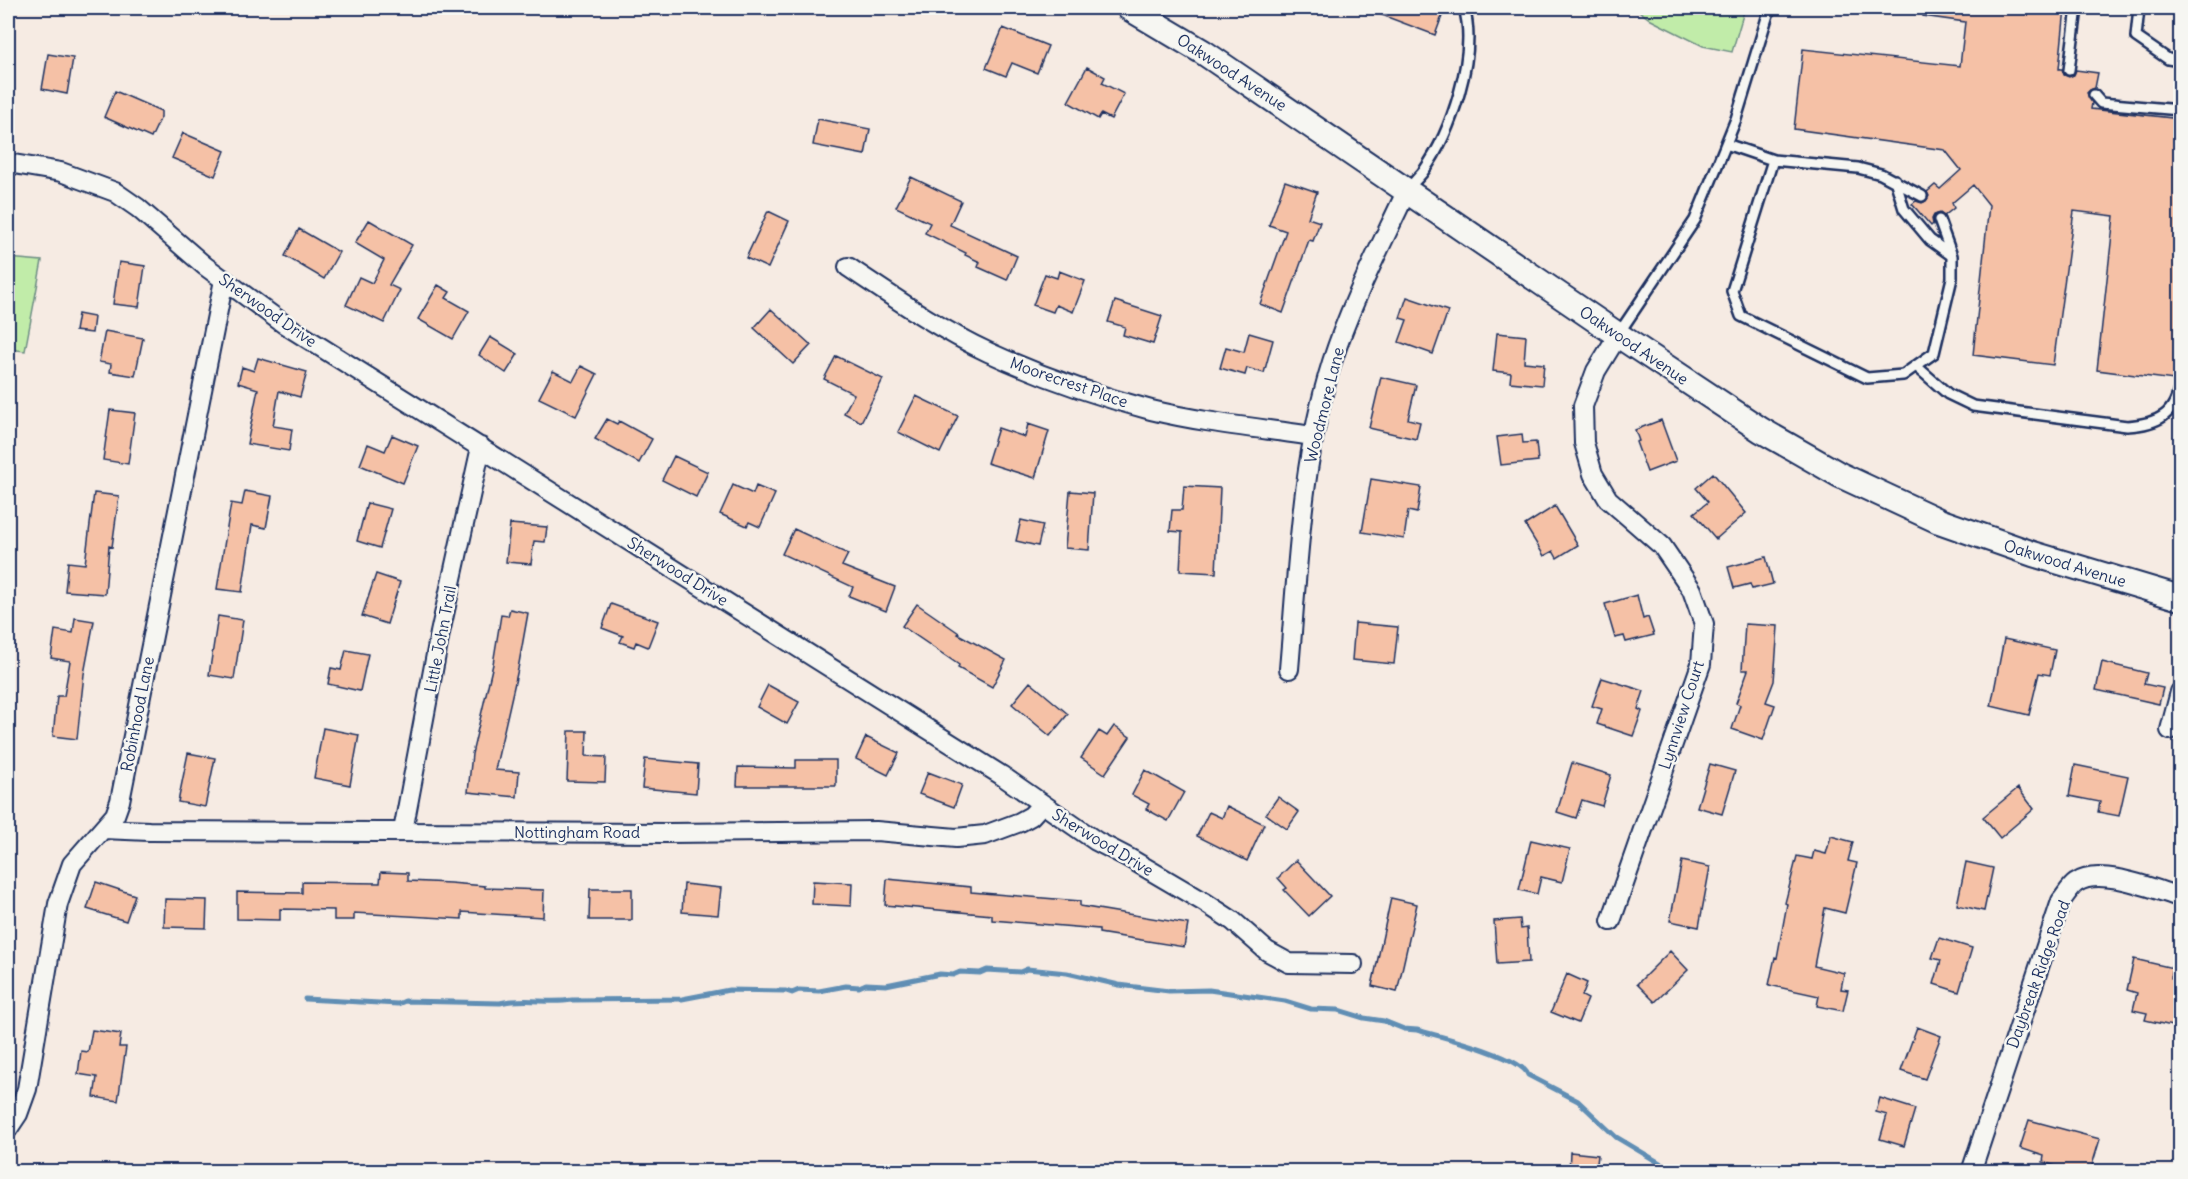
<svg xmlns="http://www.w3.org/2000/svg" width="2188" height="1179" font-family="Delius,sans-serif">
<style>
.green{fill:#c1eca9;stroke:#6e8e84;stroke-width:1.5}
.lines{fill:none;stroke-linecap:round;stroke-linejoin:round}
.stream{stroke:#608eb4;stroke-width:5}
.building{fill:#f5c1a6;stroke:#1b2f5e;stroke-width:1.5}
.lane-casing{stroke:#1b2f5e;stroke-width:14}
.street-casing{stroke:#1b2f5e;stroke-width:22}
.secondary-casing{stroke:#1b2f5e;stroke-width:28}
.lane{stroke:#f6f6f2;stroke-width:9}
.street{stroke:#f6f6f2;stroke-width:18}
.secondary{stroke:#f6f6f2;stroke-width:24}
.labels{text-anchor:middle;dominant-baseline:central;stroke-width:5;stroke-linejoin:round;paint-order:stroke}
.street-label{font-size:16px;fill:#1b2f5e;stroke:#f6f6f2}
</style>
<rect width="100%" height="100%" fill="#f6ebe3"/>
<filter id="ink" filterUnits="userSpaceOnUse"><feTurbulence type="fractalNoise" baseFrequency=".0167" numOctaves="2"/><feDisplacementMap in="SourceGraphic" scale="12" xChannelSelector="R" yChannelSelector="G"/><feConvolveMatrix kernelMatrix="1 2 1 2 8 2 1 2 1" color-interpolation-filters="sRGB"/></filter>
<g filter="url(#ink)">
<path class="green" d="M 1635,8 L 1745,8 L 1732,52 L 1703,46 L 1651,20 Z
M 8,258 L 42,261 L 25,351 L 8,349 Z"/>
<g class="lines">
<path class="stream" d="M 305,999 L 398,1004 L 405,1001 L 500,1003 C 524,997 548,1004 572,1000 L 682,999 L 729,990 L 786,991 L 792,993 L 799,990 L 819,991 L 846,986 L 859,987 L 866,984 L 886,985 L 940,974 L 953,975 L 960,972 L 980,973 L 987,970 L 1020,972 L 1027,969 L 1067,973 L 1119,985 L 1169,991 L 1209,990 L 1285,1001 L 1311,1009 L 1338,1010 L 1364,1018 L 1384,1021 L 1404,1029 L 1417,1030 C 1438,1036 1522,1056 1528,1075 L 1578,1101 L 1616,1137 L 1675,1172"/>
</g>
<path class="building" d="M 1366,8 L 1445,8 L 1435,35 L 1366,9 Z
M 1924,8 L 2065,8 L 2059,69 L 2062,69 L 2064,75 L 2069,77 L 2074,75 L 2076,70 L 2098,73 L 2095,88 L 2090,90 L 2087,93 L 2092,103 L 2091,109 L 2181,119 L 2181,334 L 2174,380 L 2097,370 L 2114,216 L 2074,211 L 2053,365 L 1973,355 L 1989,205 L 1973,185 L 1952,203 L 1954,208 L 1944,216 L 1940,213 L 1934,215 L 1932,219 L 1933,224 L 1931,226 L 1912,204 L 1916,201 L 1922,203 L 1926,201 L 1929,196 L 1927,192 L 1935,185 L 1940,189 L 1961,170 L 1945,150 L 1794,129 L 1803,49 L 1960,66 L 1965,22 L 1923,16 Z
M 1003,28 L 1048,46 L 1037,73 L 1012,63 L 1006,76 L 986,68 Z
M 48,54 L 73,58 L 67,94 L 42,89 Z
M 1087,67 L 1105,77 L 1102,83 L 1124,94 L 1111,119 L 1101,114 L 1098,119 L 1068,102 Z
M 115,91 L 161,111 L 161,117 L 151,138 L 104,117 Z
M 818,119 L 870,129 L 865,155 L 813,145 Z
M 183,133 L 225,151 L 215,176 L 172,158 Z
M 911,177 L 961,201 L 950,225 L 1017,256 L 1007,280 L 978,267 L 980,262 L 965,255 L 966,253 L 925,233 L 930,223 L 896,207 Z
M 1285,181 L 1317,192 L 1308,218 L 1320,222 L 1313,241 L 1309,240 L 1283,313 L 1260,304 L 1286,231 L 1269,225 Z
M 768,211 L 789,221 L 768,268 L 746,258 Z
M 369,220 L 412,245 L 389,285 L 400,290 L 384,323 L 346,305 L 359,277 L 372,283 L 384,260 L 355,243 Z
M 299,229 L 339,252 L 324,279 L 285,256 Z
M 119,262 L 145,266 L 139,307 L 113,304 Z
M 1059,271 L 1085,281 L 1073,312 L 1056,305 L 1053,312 L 1033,305 L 1045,274 L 1057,278 Z
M 438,285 L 450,292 L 446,298 L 469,311 L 453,339 L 418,319 Z
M 1407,297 L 1448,311 L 1433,354 L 1399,342 L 1407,320 L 1400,318 Z
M 1115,301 L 1162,316 L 1153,344 L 1123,335 L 1125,327 L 1108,322 Z
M 771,309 L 811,345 L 793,364 L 754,328 Z
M 78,314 L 94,317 L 92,333 L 75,331 Z
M 105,331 L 143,338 L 135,376 L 110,372 L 111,364 L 99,362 Z
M 1249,333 L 1273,340 L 1264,373 L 1247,368 L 1245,375 L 1220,368 L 1226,347 L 1244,352 Z
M 1497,333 L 1526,336 L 1524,362 L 1544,364 L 1542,385 L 1510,382 L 1511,373 L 1493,371 Z
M 490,337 L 518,354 L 506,373 L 479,355 Z
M 836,356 L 883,379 L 861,422 L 844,413 L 854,394 L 824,379 Z
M 258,358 L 307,372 L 300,397 L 279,391 L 273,426 L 292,429 L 289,451 L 247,444 L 258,389 L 238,383 L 242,367 L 254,371 Z
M 581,366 L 597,374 L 576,416 L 539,398 L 553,371 L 573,381 Z
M 1381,377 L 1416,385 L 1408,419 L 1420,422 L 1416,439 L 1369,428 Z
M 916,396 L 958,416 L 940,453 L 898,432 Z
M 110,410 L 135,413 L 128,464 L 103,460 Z
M 607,419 L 617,424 L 619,421 L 652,439 L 639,463 L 595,439 Z
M 1661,420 L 1676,461 L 1647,472 L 1636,442 L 1639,441 L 1635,430 Z
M 1028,424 L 1049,431 L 1035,478 L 987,463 L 998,428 L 1025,437 Z
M 1522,434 L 1523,443 L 1536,442 L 1538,461 L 1501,465 L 1497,437 Z
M 392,435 L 418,446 L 403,483 L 360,465 L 368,444 L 385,451 Z
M 674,456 L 708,472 L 696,497 L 662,480 Z
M 1713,473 L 1746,513 L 1716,539 L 1694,513 L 1708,502 L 1696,488 Z
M 1371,479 L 1421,487 L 1417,513 L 1408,511 L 1404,539 L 1362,532 Z
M 733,485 L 753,494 L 756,486 L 775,494 L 760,527 L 749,522 L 747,526 L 720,514 Z
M 1184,486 L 1220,488 L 1216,573 L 1180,571 L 1182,532 L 1170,531 L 1172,510 L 1182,510 Z
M 245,491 L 272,496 L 266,528 L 252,525 L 242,592 L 217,589 L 231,503 L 242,505 Z
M 1070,491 L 1093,493 L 1089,550 L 1065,548 Z
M 94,493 L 119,496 L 112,547 L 109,546 L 105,594 L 65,591 L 68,562 L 85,564 Z
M 367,503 L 391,509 L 380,548 L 357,541 Z
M 1555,506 L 1578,545 L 1557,558 L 1553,551 L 1544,556 L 1525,525 Z
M 1021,520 L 1043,525 L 1038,546 L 1016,541 Z
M 510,524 L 547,527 L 545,542 L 534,541 L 531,564 L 506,562 Z
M 794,529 L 848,554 L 842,566 L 895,587 L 886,611 L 849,596 L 853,587 L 782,554 Z
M 1766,557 L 1773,584 L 1752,589 L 1750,584 L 1734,588 L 1728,567 Z
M 376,574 L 400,582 L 387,624 L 362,616 Z
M 1637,595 L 1643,619 L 1648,617 L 1654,635 L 1626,642 L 1624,636 L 1615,638 L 1605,604 Z
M 611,604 L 658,621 L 648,647 L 636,642 L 634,647 L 620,642 L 623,636 L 602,628 Z
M 917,604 L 959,633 L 958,634 L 1006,660 L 992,687 L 958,668 L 959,665 L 902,626 Z
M 510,609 L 528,613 L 518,669 L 495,770 L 519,772 L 517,797 L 468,792 L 472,754 L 493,664 L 501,615 L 508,616 Z
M 218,616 L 243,620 L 234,679 L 209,675 Z
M 75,618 L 94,621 L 84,674 L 77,739 L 53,736 L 57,696 L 64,696 L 70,661 L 51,658 L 55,630 L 73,633 Z
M 1355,623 L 1398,627 L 1394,664 L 1352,660 Z
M 1745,624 L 1778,626 L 1774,681 L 1766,702 L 1775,705 L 1763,740 L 1732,729 L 1740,705 L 1736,703 L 1748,670 L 1742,670 Z
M 2004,639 L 2055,650 L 2050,675 L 2039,673 L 2029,715 L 1991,706 Z
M 346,650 L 368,654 L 360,691 L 328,684 L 331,668 L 341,670 Z
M 2102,662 L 2147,673 L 2144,684 L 2163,688 L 2159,704 L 2096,690 Z
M 1602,678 L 1644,691 L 1638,709 L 1642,711 L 1633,736 L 1597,724 L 1602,709 L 1592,706 Z
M 1030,682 L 1068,714 L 1050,736 L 1012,704 Z
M 768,685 L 799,702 L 787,724 L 757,707 Z
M 1114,726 L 1130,737 L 1105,774 L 1081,758 L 1099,731 L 1107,736 Z
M 323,728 L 359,735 L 350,785 L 314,778 Z
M 569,731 L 587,731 L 586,756 L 606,757 L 605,782 L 567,781 Z
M 866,737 L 899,753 L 888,775 L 856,759 Z
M 188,753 L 215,758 L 205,807 L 178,802 Z
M 645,759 L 698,764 L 696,793 L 642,788 Z
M 796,760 L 836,760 L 836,786 L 737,786 L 738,767 L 796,768 Z
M 1572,763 L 1611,775 L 1602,806 L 1582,800 L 1576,818 L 1557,812 Z
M 1710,764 L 1735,771 L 1722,814 L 1697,807 Z
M 2075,765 L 2128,776 L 2119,816 L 2098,812 L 2100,802 L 2069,796 Z
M 1145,770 L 1184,792 L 1168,821 L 1146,809 L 1149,804 L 1132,795 Z
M 928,772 L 962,785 L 954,807 L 919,794 Z
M 2018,788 L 2034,809 L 2000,838 L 1983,817 Z
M 1278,797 L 1299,812 L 1287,829 L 1266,814 Z
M 1227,806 L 1264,824 L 1247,861 L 1197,836 L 1209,812 L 1222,818 Z
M 1831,836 L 1853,842 L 1848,861 L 1857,863 L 1845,913 L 1825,908 L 1814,966 L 1844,973 L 1841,989 L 1848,990 L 1843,1011 L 1817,1006 L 1819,996 L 1769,985 L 1775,957 L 1777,958 L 1787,904 L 1785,903 L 1797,856 L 1812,859 L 1814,851 L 1826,854 Z
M 1531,840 L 1570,849 L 1562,882 L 1541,877 L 1537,894 L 1519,890 Z
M 1296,860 L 1330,896 L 1309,916 L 1284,890 L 1287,888 L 1278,878 Z
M 1682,861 L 1710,867 L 1699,927 L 1670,921 Z
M 1966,862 L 1993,868 L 1984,911 L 1957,905 Z
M 381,872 L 408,873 L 408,881 L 450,883 L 485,886 L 485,888 L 544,890 L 543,917 L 462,912 L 462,919 L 354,913 L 354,920 L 334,920 L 334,910 L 280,909 L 280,920 L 237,919 L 237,892 L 302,893 L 302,882 L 380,883 Z
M 887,879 L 971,887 L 971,892 L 1080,901 L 1080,906 L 1188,924 L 1184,947 L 1099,933 L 1099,929 L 992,920 L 992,915 L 885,905 Z
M 813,881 L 852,883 L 851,906 L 812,904 Z
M 96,882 L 135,895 L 126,921 L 87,909 Z
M 684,884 L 721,888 L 718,915 L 682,912 Z
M 590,889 L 632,889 L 632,920 L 589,920 Z
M 1391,898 L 1417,904 L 1397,992 L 1372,986 Z
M 165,899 L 207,900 L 206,928 L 164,927 Z
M 1520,919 L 1521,929 L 1527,928 L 1529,962 L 1497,964 L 1494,921 Z
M 1939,938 L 1972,948 L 1959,992 L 1934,984 L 1941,960 L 1932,958 Z
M 1670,951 L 1688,970 L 1655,1002 L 1637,984 Z
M 2134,959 L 2173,968 L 2171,978 L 2181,981 L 2181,1028 L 2145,1020 L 2147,1013 L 2133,1010 L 2137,993 L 2127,990 Z
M 1567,974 L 1587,983 L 1582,996 L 1588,999 L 1578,1023 L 1551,1012 Z
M 1917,1027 L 1941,1036 L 1925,1079 L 1901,1071 Z
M 92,1030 L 121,1034 L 119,1047 L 126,1047 L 118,1101 L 94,1097 L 97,1077 L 78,1074 L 81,1051 L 88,1052 Z
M 1880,1098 L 1915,1109 L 1904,1146 L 1880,1139 L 1887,1115 L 1876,1112 Z
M 2029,1120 L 2100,1139 L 2090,1172 L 2075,1172 L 2043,1162 L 2044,1156 L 2020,1148 Z
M 1570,1152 L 1598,1155 L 1596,1172 L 1569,1172 Z"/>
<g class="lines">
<defs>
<path id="lane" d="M 2139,8 L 2136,37 L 2168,59 L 2180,61
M 2069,70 L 2077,8
M 2094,95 L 2101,103 L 2180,110
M 1726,144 L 1773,160 L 1858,168 L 1881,174 L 1922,196
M 1773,160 L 1732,291 L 1741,316 L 1867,378 L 1903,375 L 1934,353 L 1952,278 L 1952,256 L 1939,220
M 1895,180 L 1904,209 L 1930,240 L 1951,255
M 1407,190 C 1412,184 1418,178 1423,172 C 1451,133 1478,55 1464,8
M 1619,333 L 1695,220 L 1736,119 L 1770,8
M 1916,366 L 1948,394 L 1973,406 L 2127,426 C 2158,424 2176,415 2180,383"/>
<path id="street" d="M 8,163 L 61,172 L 115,192 L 138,208 L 205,266 L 284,324 L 1001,775 L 1096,841 L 1129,858 L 1204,902 L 1233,921 L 1267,951 L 1289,963 L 1353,964
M 848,267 C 893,297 939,329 988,352 C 1038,375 1098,396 1151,410 C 1204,423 1259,428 1313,436
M 1289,669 C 1298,566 1301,461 1332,362 C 1351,302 1381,246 1407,190
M 2170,730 L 2180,692
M 103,829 L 149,831 L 668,833 L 876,831 L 956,838 L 985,835 L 1020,822 L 1031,816 L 1042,804
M 403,831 L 440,633 L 481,447
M 1611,921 L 1701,664 L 1704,624 L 1692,590 L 1662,546 L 1608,499 L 1593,474 L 1584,443 L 1583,406 L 1596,371 L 1618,335
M 8,1129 L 18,1114 L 27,1089 L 58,904 L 72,864 L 115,815 L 120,801 L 224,280
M 1971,1172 L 2061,901 C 2066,895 2070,887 2076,883 C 2100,866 2155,890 2180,897"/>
<path id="secondary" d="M 1129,8 L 1203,52 L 1618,335 L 1761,430 L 1840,475 L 1939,521 L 2033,554 L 2180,598"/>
</defs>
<use href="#lane" class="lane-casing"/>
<use href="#street" class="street-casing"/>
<use href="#secondary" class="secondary-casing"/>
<use href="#lane" class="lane"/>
<use href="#street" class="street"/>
<use href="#secondary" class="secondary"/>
</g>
</g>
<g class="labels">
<g class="street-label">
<text transform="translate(1232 72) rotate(33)">Oakwood Avenue</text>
<text transform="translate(268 310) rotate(35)">Sherwood Drive</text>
<text transform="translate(1634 345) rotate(34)">Oakwood Avenue</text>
<text transform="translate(1069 382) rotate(19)">Moorecrest Place</text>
<text transform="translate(1324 405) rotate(-76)">Woodmore Lane</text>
<text transform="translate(2065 563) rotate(17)">Oakwood Avenue</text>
<text transform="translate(678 571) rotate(32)">Sherwood Drive</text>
<text transform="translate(440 639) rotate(-79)">Little John Trail</text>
<text transform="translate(137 714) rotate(-79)">Robinhood Lane</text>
<text transform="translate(1681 715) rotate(-72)">Lynnview Court</text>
<text x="577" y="832">Nottingham Road</text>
<text transform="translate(1103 842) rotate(31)">Sherwood Drive</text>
<text transform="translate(2038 974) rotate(-70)">Daybreak Ridge Road</text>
</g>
</g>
<rect width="2188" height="1179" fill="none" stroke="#f6f6f2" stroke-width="30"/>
<rect x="15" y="15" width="2158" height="1149" fill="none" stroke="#1b2f5e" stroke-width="2" filter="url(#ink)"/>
</svg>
